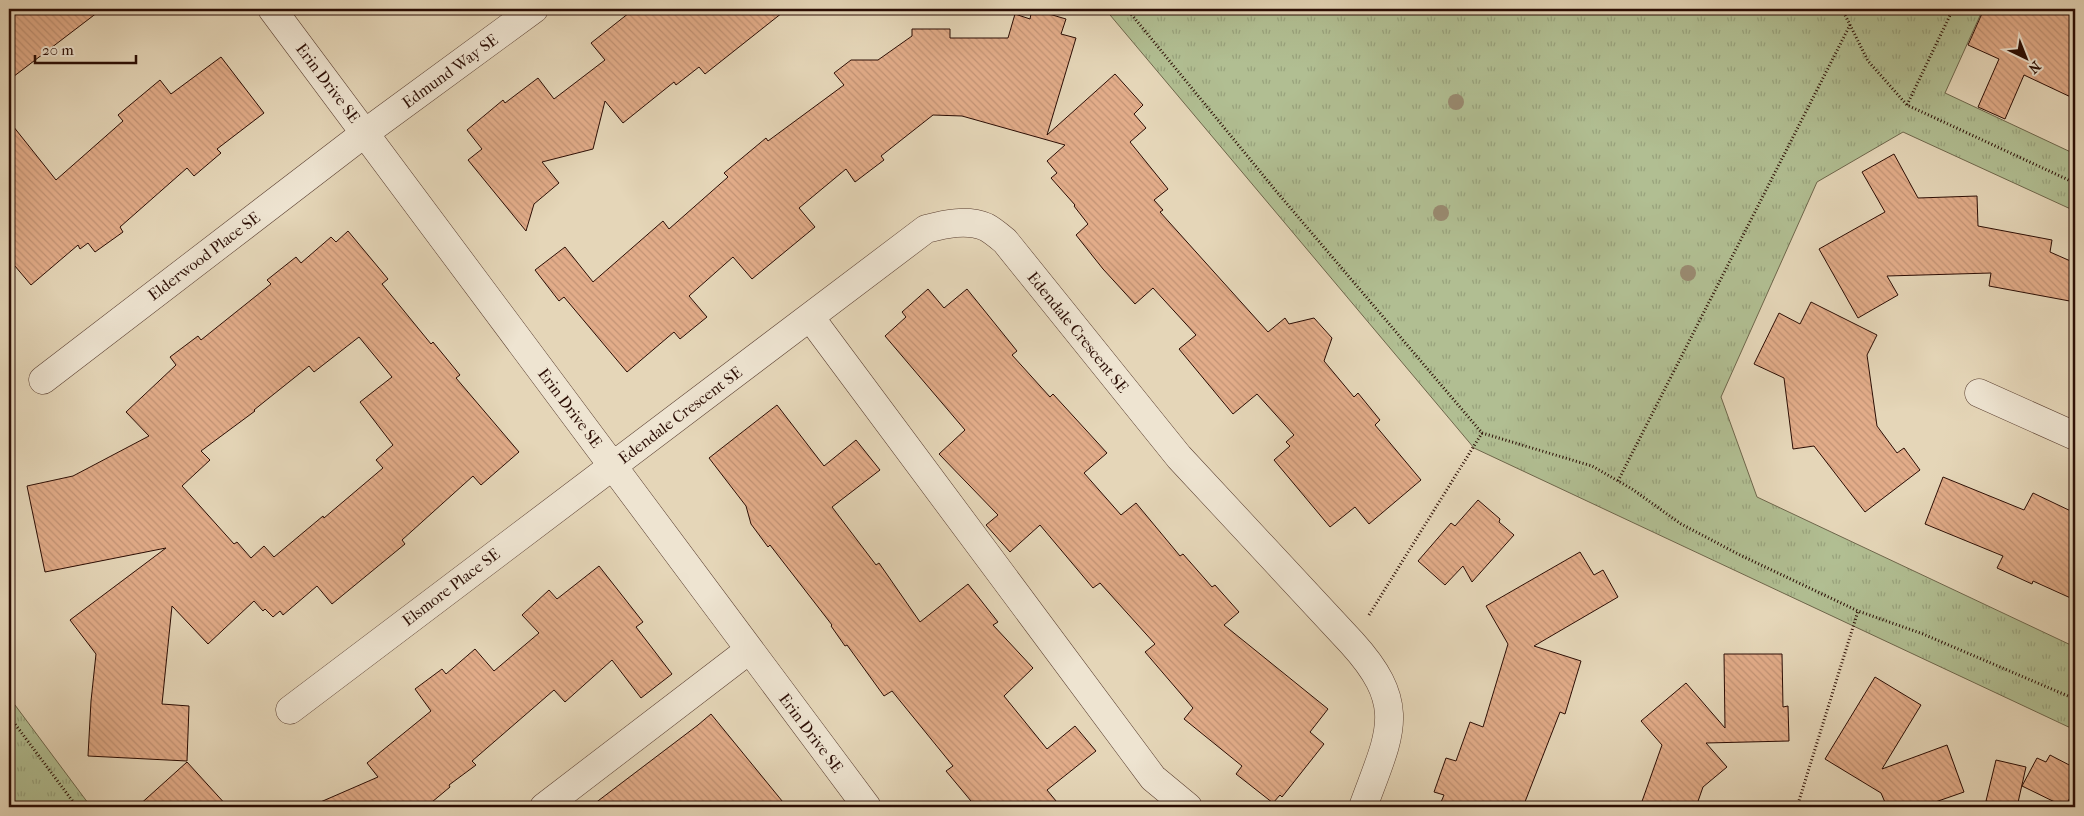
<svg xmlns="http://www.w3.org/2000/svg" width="2084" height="816" font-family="'IM FELL French Canon',serif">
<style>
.park{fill:url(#park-tufts);stroke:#6e664b}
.building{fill:url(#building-back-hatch);stroke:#2b0d04;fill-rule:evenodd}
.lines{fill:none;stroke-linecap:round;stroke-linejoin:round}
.minor-casing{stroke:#5a3f31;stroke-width:29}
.path{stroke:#2b0d04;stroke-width:3;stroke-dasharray:1 2.5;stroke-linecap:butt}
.minor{stroke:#eee4d1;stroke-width:28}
.tree{fill:#998a70}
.labels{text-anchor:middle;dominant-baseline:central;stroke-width:5;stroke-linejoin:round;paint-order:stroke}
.street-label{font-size:16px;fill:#2b0d04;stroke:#eee4d1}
</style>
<defs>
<pattern id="park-tufts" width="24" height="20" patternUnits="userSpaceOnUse" patternTransform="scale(1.25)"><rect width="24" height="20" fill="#b1be92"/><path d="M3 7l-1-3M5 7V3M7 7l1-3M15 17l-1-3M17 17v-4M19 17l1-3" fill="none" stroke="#98a27c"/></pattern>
<pattern id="building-back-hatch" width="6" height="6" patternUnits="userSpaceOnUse" patternTransform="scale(1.25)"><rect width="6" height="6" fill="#e2ac89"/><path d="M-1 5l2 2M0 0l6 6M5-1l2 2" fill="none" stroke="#c29375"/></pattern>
</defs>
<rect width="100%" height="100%" fill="#e5d6b8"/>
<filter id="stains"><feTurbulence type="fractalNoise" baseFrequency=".004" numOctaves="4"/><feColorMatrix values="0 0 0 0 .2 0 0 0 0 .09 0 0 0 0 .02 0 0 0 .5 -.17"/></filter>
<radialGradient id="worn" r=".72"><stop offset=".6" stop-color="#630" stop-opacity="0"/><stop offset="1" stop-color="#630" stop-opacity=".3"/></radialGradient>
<path class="park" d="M 1105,9 L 1983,9 L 1945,93 L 2075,154 L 2075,211 L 1903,132 L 1817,182 L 1721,397 L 1757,497 L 2075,647 L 2075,730 L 1474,448 Z
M 9,697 L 91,807 L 9,807 Z"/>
<path class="building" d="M 9,9 L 102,9 L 9,80 Z
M 634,9 L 787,9 L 705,74 L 699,67 L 676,85 L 674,82 L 623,123 L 605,101 L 593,149 L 542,162 L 559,183 L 534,204 L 526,231 L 468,160 L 482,149 L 467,130 L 503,100 L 505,103 L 538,78 L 554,99 L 605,60 L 591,43 Z
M 1032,9 L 1066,19 L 1061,34 L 1076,38 L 1047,135 L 1115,74 L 1143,105 L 1134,114 L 1146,128 L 1130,142 L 1168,189 L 1154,200 L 1163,210 L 1160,212 L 1268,332 L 1285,318 L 1289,324 L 1314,318 L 1332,338 L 1324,361 L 1354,397 L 1358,393 L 1380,420 L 1375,425 L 1421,480 L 1369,524 L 1355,507 L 1330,527 L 1274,460 L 1290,446 L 1286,442 L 1294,435 L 1257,394 L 1233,414 L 1179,349 L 1196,335 L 1153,288 L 1135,304 L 1103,269 L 1076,235 L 1088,224 L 1074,206 L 1075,205 L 1051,178 L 1057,173 L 1047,161 L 1065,145 L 962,116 L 933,115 L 881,156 L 884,160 L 855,182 L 846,169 L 799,208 L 815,227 L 752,279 L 733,257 L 689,296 L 707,317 L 680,339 L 674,332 L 627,372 L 564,297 L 559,301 L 535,270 L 565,247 L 593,282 L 663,221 L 669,229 L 728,177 L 724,173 L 766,138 L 768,141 L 844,85 L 834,73 L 851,60 L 878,60 L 912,36 L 912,29 L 950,29 L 950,38 L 1008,38 L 1015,14 L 1030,19 Z
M 1984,9 L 2063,9 L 2075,15 L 2075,99 L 2024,75 L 2005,119 L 1978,107 L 1999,59 L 1968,45 Z
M 221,57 L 264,113 L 217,149 L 221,153 L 194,176 L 187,168 L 120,227 L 123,232 L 95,252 L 88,243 L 80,249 L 78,245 L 31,285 L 9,259 L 9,121 L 56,180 L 123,121 L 118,115 L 160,80 L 171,94 Z
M 1894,154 L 1918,198 L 1977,196 L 1978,226 L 2052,240 L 2050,252 L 2075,263 L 2075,302 L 1989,286 L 1991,273 L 1887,276 L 1898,295 L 1858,318 L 1819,249 L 1885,212 L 1862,172 Z
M 348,231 L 388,279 L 382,284 L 431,344 L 433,342 L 460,375 L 456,378 L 519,452 L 481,485 L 473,476 L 402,540 L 405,544 L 332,604 L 317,586 L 283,615 L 280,611 L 273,617 L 265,609 L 263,611 L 254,601 L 208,644 L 172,606 L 162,704 L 189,706 L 187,761 L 88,756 L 91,701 L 96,654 L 70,620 L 166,548 L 45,572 L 27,486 L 73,476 L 149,436 L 126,412 L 176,365 L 170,357 L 198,336 L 201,340 L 271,284 L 267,280 L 296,257 L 301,263 L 331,237 L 336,242 ZM 359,337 L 392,377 L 360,402 L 393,445 L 376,460 L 383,468 L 324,518 L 323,516 L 274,557 L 264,546 L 251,558 L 237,542 L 234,544 L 182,486 L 210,460 L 201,451 L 255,411 L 254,410 L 309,366 L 314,372 Z
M 928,289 L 944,308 L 967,289 L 1017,351 L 1012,355 L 1050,397 L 1053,394 L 1107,453 L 1084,473 L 1121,515 L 1136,503 L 1180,556 L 1183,554 L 1212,587 L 1215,585 L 1239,612 L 1224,625 L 1328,709 L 1310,732 L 1324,744 L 1282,797 L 1280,795 L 1273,803 L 1236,774 L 1242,766 L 1184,719 L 1193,708 L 1145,652 L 1155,644 L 1100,583 L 1093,588 L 1040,525 L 1010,552 L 986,525 L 998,515 L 939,454 L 965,430 L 885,336 L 906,317 L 902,312 Z
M 1811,302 L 1877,335 L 1867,355 L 1877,426 L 1897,453 L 1904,448 L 1920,470 L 1865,512 L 1814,446 L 1793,449 L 1784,378 L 1754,364 L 1779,313 L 1800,324 Z
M 777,405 L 824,466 L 856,440 L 880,470 L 832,507 L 876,565 L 879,563 L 920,622 L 968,584 L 998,622 L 993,625 L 1033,668 L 1004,696 L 1047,749 L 1075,726 L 1096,751 L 1047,790 L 1061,807 L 976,807 L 946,771 L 953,766 L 892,691 L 884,696 L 847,645 L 845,646 L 831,626 L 832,625 L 770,545 L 768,547 L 751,524 L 746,506 L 709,458 Z
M 1943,477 L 2024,510 L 2033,493 L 2075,513 L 2075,600 L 2033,581 L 2032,584 L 1997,568 L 2003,556 L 1925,524 Z
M 1478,500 L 1500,519 L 1499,522 L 1514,535 L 1472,582 L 1463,566 L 1445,585 L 1418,561 L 1451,523 L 1455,526 Z
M 1580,552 L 1594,575 L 1603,570 L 1618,597 L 1534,646 L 1581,661 L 1565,714 L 1560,712 L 1523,807 L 1439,807 L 1444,795 L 1434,792 L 1446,758 L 1456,761 L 1470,722 L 1483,727 L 1508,644 L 1486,606 Z
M 599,566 L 643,622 L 636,627 L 672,674 L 641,698 L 612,660 L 565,702 L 554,690 L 472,761 L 476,765 L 449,785 L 450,787 L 426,807 L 309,807 L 378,777 L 367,763 L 431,711 L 415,689 L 442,669 L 446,674 L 475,649 L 494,671 L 539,633 L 522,615 L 549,590 L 557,599 Z
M 1724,654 L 1782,654 L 1783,707 L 1788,706 L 1789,741 L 1706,743 L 1727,767 L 1703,787 L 1696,807 L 1640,807 L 1662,745 L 1641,721 L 1686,683 L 1725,728 Z
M 1875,677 L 1921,705 L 1882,769 L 1947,745 L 1964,792 L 1921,807 L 1887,807 L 1881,793 L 1825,759 Z
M 711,714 L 787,807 L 590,807 L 698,725 Z
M 2050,755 L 2075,768 L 2075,788 L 2065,807 L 2022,786 L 2037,758 L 2046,762 Z
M 1996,760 L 2026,767 L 2017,807 L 1986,801 Z
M 187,762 L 228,807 L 137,807 Z"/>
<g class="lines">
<defs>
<path id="minor" d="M 272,9 L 867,807
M 810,317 L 1153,778 L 1188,807
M 43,380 L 365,133 L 534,9
M 1979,393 L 2075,436
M 290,710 L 926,229 C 945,224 967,219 986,227 C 992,230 999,236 1005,241 L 1179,457 L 1352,643 C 1410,707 1389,735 1363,807
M 544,807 L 749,650"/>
</defs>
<use href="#minor" class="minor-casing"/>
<path class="path" d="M 1127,9 L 1276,191 L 1482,433 L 1592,466 L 1632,489 L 1681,524 L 1740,555 L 1858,611 L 1923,634 L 2075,699
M 1842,9 L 1868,61 L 1907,105 L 2075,183
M 1907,105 L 1953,9
M 1618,481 L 1850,25
M 1369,615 L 1482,433
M 9,716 L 77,807
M 1797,807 L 1858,611"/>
<use href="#minor" class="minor"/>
</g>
<g class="tree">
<circle cx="1456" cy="102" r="8"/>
<circle cx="1441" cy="213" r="8"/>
<circle cx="1688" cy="273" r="8"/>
</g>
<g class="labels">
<g class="street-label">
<text transform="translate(450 71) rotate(-36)">Edmund Way SE</text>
<text transform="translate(328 83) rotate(53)">Erin Drive SE</text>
<text transform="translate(204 256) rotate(-37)">Elderwood Place SE</text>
<text transform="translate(1078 332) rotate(51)">Edendale Crescent SE</text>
<text transform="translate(570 408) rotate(53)">Erin Drive SE</text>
<text transform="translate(680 415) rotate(-37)">Edendale Crescent SE</text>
<text transform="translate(451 587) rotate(-37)">Elsmore Place SE</text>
<text transform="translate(811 733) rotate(53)">Erin Drive SE</text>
</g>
</g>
<rect width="2084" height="816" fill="none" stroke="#e5d6b8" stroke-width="30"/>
<rect x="10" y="10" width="2064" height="796" fill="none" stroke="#2b0d04" stroke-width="2.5"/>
<rect x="15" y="15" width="2054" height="786" fill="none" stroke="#2b0d04"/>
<g transform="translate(2026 58) rotate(137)" stroke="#eee4d1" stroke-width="4" paint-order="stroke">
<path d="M0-4L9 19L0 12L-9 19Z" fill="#2b0d04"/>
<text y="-8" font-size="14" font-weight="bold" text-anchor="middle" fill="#2b0d04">N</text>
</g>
<path d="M35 55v8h101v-8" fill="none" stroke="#2b0d04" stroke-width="2.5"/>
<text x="42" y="55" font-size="15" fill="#2b0d04" stroke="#eee4d1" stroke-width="4" paint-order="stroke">20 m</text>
<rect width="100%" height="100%" filter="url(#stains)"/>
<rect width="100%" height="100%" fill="url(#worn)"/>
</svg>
